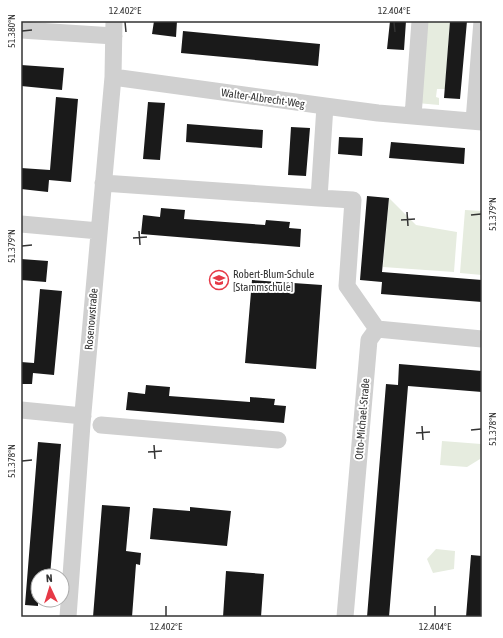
<svg xmlns="http://www.w3.org/2000/svg" width="503" height="638" font-family="'Asap Condensed',sans-serif">
<style>
.green{fill:#e6ecdf}
.building{fill:#1a1a1a}
.lines{fill:none;stroke-linecap:round;stroke-linejoin:round}
.minor{stroke:#d0d0d0;stroke-width:17}
.ticks{fill:none;stroke:#333;stroke-width:1.5}
.labels{text-anchor:middle;dominant-baseline:central;stroke-width:4;stroke-linejoin:round;paint-order:stroke}
.street-label{font-size:11px;fill:#333;stroke:#fff}
.poi-label{font-size:11px;fill:#333;stroke:#fff;text-anchor:start}
.neatline{fill:none;stroke:#333;stroke-width:1.5}
.ticks-label{font-size:10px;text-anchor:middle;fill:#333}
</style>
<rect width="100%" height="100%" fill="#fff"/>
<path class="green" d="M 424,21 L 450,21 L 445,89 L 437,89 L 436,97 L 439,98 L 439,105 L 417,103 Z
M 389,198 L 416,225 L 457,232 L 454,272 L 383,267 Z
M 465,210 L 482,211 L 482,275 L 460,273 Z
M 442,441 L 481,444 L 480,459 L 467,467 L 440,465 Z
M 436,549 L 455,551 L 454,569 L 433,573 L 427,559 Z"/>
<path class="building" d="M 154,21 L 177,21 L 176,37 L 152,34 Z
M 390,21 L 406,21 L 404,50 L 387,49 Z
M 450,21 L 467,21 L 460,99 L 444,98 Z
M 183,31 L 320,44 L 318,66 L 181,53 Z
M 21,65 L 64,68 L 62,90 L 21,86 Z
M 56,97 L 78,99 L 71,182 L 49,180 L 48,192 L 21,189 L 21,168 L 50,170 Z
M 148,102 L 165,103 L 160,160 L 143,159 Z
M 187,124 L 263,130 L 262,148 L 186,142 Z
M 291,127 L 310,128 L 306,176 L 288,175 Z
M 339,137 L 363,138 L 362,156 L 338,154 Z
M 391,142 L 465,148 L 464,164 L 389,158 Z
M 367,196 L 389,198 L 382,272 L 482,280 L 482,302 L 381,294 L 382,282 L 360,280 Z
M 161,208 L 185,210 L 184,219 L 265,225 L 266,220 L 290,222 L 289,228 L 301,229 L 300,247 L 141,234 L 143,215 L 160,217 Z
M 21,259 L 48,261 L 46,282 L 21,280 Z
M 252,280 L 322,285 L 316,369 L 245,363 Z
M 40,289 L 62,291 L 54,375 L 33,373 L 32,384 L 21,384 L 21,362 L 34,363 Z
M 399,364 L 482,371 L 482,392 L 408,386 L 389,617 L 367,617 L 386,384 L 398,385 Z
M 146,385 L 170,387 L 169,396 L 250,402 L 250,397 L 275,399 L 274,405 L 286,406 L 284,423 L 126,410 L 128,392 L 145,394 Z
M 38,442 L 61,444 L 50,576 L 38,576 L 38,606 L 25,605 Z
M 102,505 L 130,507 L 126,551 L 141,553 L 140,565 L 136,564 L 132,617 L 93,617 Z
M 190,507 L 231,511 L 227,546 L 150,539 L 153,508 L 190,511 Z
M 471,555 L 482,556 L 482,617 L 466,617 Z
M 226,571 L 264,574 L 261,617 L 223,617 Z"/>
<g class="lines">
<path class="minor" d="M 21,30 L 114,36
M 113,77 L 325,106 L 378,113 L 482,122
M 325,106 L 319,198 L 353,200 L 347,286 L 377,329
M 413,116 L 420,21
M 474,121 L 482,21
M 103,183 L 319,198
M 21,224 L 99,231
M 21,410 L 83,416
M 101,425 L 278,440
M 68,617 L 82,424 L 113,77 L 114,21
M 345,617 L 369,340 L 377,329 L 482,339"/>
</g>
<path class="ticks" d="M 125,22 L 126,32M 394,22 L 395,32M 22,31 L 32,30M 407,212 L 408,226M 471,215 L 481,214M 401,220 L 415,219M 139,231 L 140,245M 133,238 L 147,237M 22,246 L 32,245M 422,426 L 423,440M 471,430 L 481,429M 416,433 L 430,432M 154,445 L 155,459M 148,452 L 162,451M 22,461 L 32,460M 166,606 L 166,616M 435,606 L 435,616"/>
<defs>
<symbol id="school-ring" viewBox="-11 -11 22 22"><circle r="9.5" fill="#fff" stroke="#e63946" stroke-width="1.5"/><path d="M0-5L7-2L0 1L-7-2ZM-4 1L0 2.5L4 1V4Q0 6-4 4Z" fill="#e63946"/></symbol>
</defs>
<g fill-rule="evenodd">
<use href="#school-ring" x="208" y="269" width="22" height="22"/>
</g>
<g class="labels">
<g class="street-label">
<text transform="translate(263 98) rotate(8)">Walter-Albrecht-Weg</text>
<text transform="translate(91 319) rotate(-85)">Rosenowstraße</text>
<text transform="translate(362 419) rotate(-85)">Otto-Michael-Straße</text>
</g>
<g class="poi-label">
<text x="233" y="274">Robert-Blum-Schule<tspan x="233" dy="13">[Stammschule]</tspan></text>
</g>
</g>
<rect width="503" height="638" fill="none" stroke="#ffffff" stroke-width="44"/>
<g transform="translate(50 588) rotate(356)"><circle r="19" fill="#ffffff" stroke="#adadad"/>
<path d="M0-3L7 15L0 10L-7 15Z" fill="#e63946"/>
<text y="-6" font-size="11" font-weight="bold" text-anchor="middle" fill="#333333">N</text>
</g>
<rect x="22" y="22" width="459" height="594" class="neatline"/>
<g class="ticks-label">
<text x="125" y="14">12.402°E</text>
<text x="394" y="14">12.404°E</text>
<text transform="translate(11 31) rotate(-90)" y="4">51.380°N</text>
<text transform="translate(492 214) rotate(-90)" y="4">51.379°N</text>
<text transform="translate(11 246) rotate(-90)" y="4">51.379°N</text>
<text transform="translate(492 429) rotate(-90)" y="4">51.378°N</text>
<text transform="translate(11 461) rotate(-90)" y="4">51.378°N</text>
<text x="166" y="630">12.402°E</text>
<text x="435" y="630">12.404°E</text>
</g>
</svg>
